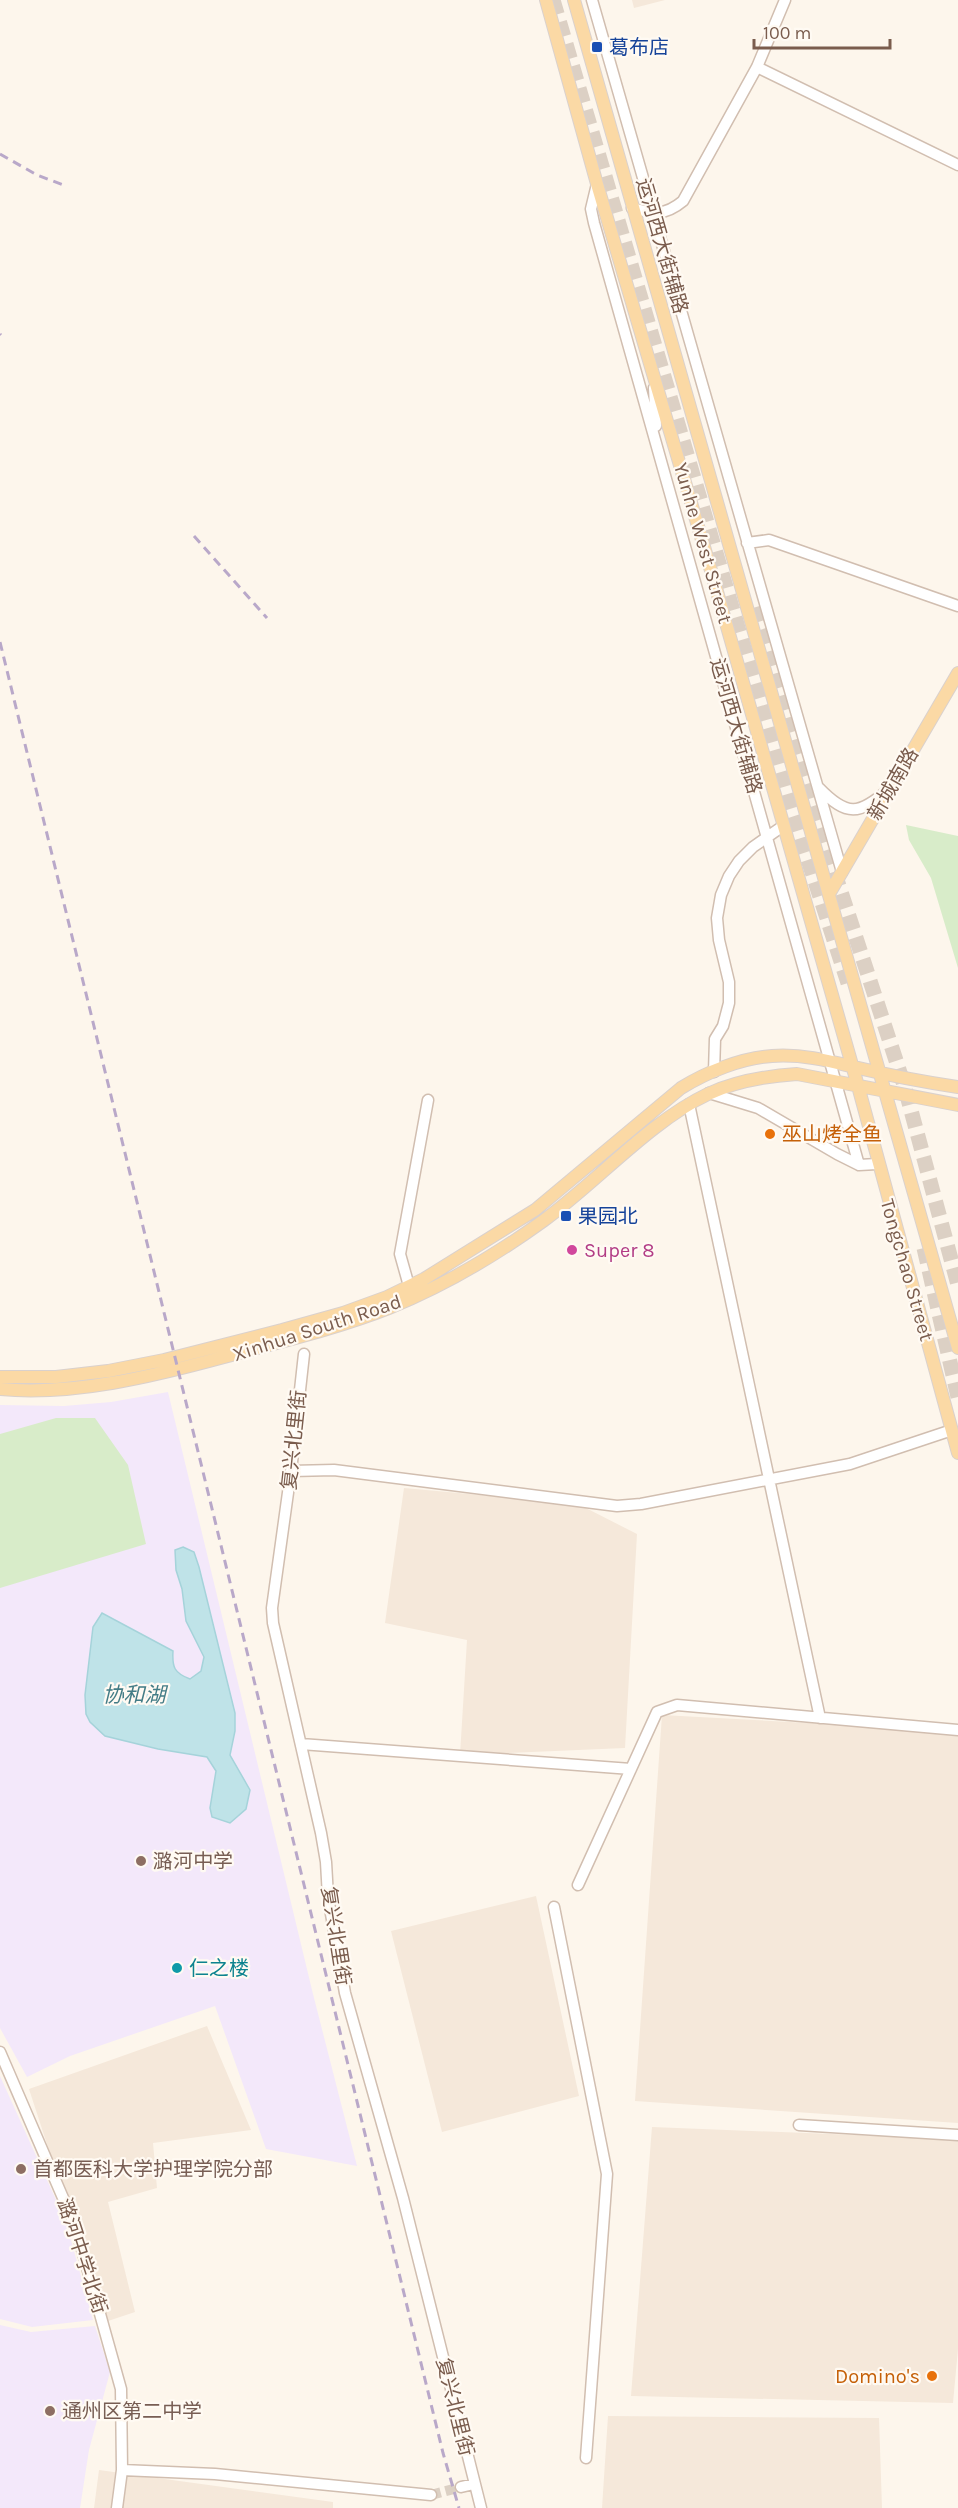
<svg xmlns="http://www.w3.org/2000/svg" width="958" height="2508" font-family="Karla,'Noto Sans SC',sans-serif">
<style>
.residential{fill:#f5e8da}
.education{fill:#f3e8fa}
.green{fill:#d8ecc9}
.water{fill:#bfe3e8;stroke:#a5d3da;stroke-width:1.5}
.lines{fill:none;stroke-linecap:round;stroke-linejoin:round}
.minor-tunnel{stroke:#dcd0c4;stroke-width:10;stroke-dasharray:10 5;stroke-linecap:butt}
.highway-tunnel{stroke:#dcd0c4;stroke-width:15;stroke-dasharray:15 8;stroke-linecap:butt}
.minor-casing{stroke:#d1beb0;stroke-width:13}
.major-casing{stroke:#dad1cd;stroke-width:14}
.minor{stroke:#fff;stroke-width:10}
.major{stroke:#fbd9a5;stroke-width:12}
.rail{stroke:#b9a8c9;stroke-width:3;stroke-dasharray:9 6;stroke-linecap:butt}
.transit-dot{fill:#1a4fb4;stroke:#fffaf3;stroke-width:2}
.food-dot{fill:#e8710a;stroke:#fffaf3;stroke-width:2}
.hotel-dot{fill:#d1479c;stroke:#fffaf3;stroke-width:2}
.education-dot{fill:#8d6e63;stroke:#fffaf3;stroke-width:2}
.culture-dot{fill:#0f9aa8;stroke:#fffaf3;stroke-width:2}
.labels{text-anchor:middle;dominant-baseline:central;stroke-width:4.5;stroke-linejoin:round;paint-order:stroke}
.transit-label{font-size:20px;fill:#164399;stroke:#fffaf3;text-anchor:start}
.street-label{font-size:20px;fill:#7a5c4d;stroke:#fffaf3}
.food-label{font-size:20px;fill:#c56008;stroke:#fffaf3;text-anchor:start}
.hotel-label{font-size:20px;fill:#b23c85;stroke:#fffaf3;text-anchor:start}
.education-label{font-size:20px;fill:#785e54;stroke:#fffaf3;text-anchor:start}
.culture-label{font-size:20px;fill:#0d838f;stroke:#fffaf3;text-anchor:start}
.water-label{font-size:21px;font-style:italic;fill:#437c86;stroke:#fffaf3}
</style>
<rect width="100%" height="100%" fill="#fdf6ec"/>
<path class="residential" d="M 632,0 L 665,0 L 634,8 Z
M 404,1488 L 578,1504 L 637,1534 L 625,1748 L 460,1755 L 467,1640 L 385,1623 Z
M 662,1715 L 958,1731 L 958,2123 L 635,2101 Z
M 536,1896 L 579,2096 L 442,2132 L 391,1931 Z
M 207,2026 L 251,2130 L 153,2143 L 157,2188 L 108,2202 L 135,2312 L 105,2322 L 29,2089 Z
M 652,2127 L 958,2139 L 958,2349 L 953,2403 L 631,2396 Z
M 608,2416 L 879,2418 L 882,2508 L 602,2508 Z
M 99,2470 L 333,2502 L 333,2508 L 94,2508 Z"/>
<path class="education" d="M 168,1392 L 313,1994 L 357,2166 L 266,2149 L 215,2006 L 70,2056 L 27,2077 L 0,2028 L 0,1405 L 64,1406 L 111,1402 Z
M 0,2076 L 66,2222 L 93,2320 L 32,2327 L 0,2319 Z
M 0,2325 L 31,2332 L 95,2326 L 110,2372 L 89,2450 L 80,2508 L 0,2508 Z"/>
<path class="green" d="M 906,825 L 958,836 L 958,968 L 931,878 L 909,840 Z
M 56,1418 L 95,1418 L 128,1465 L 146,1544 L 0,1588 L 0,1434 Z"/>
<path class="water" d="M 183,1547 L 194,1552 L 199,1567 L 235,1713 L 235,1731 L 230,1755 L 250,1790 L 246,1809 L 230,1823 L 212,1817 L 210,1808 L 216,1771 L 207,1757 L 158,1749 L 105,1736 L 90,1722 L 86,1714 L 85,1695 L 93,1627 L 102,1613 L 173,1651 C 172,1667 174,1673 190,1679 L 201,1671 L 204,1657 L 186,1621 L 182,1589 L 176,1570 L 175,1550 Z"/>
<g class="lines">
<path class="minor-tunnel" d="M 431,2495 L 461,2487"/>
<path class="highway-tunnel" d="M 553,0 L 790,804 L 848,983
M 753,608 L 810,797 L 905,1088 L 958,1285
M 924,1248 L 958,1397"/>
<defs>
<path id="minor" d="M 592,0 L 842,872
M 757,67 L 958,165
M 597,184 L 591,209 L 594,223 L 859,1165
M 632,208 C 653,214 665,216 683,201 L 757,67 L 785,0
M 654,388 L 656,426
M 747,543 L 769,540 L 958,606
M 819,788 C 847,817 859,815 888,790
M 714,1072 L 715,1039 L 723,1026 L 729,1003 L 729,982 L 719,940 L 717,918 L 721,895 L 729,876 L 739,861 L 753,847 L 783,826
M 709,1093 L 758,1108 L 837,1154 L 859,1165 L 877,1164
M 689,1104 L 820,1718
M 409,1286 L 400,1254 L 428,1100
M 304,1354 L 291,1471 L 272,1608 L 273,1623 L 321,1833 L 326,1862 L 328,1897 L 345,1993 L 403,2198 L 481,2508
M 291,1471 L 334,1470 L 617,1506 L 641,1504 L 850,1464 L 952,1430
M 301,1744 L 631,1769
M 578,1885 L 657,1712 L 677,1705 L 958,1730
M 554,1907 L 607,2174 L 586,2458
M 0,2052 L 76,2228 L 121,2389 L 122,2470 L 117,2508
M 799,2125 L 958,2135
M 122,2470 L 215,2474 L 431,2495
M 461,2487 L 474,2484"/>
<path id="major" d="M 546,0 L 597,184 L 710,567 L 858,1086 L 958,1453
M 574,0 L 958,1348
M 829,894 L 958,673
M 0,1377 L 56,1377 L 108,1371 L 164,1360 L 282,1330 L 343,1313 L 387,1297 L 424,1279 L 535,1210 L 681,1088 C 707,1072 741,1058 772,1056 C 801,1054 826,1060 854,1067 C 888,1075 923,1082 958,1087
M 0,1389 C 73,1396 154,1376 224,1357 C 279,1342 336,1329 389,1308 C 443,1286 496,1255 543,1221 C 597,1182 649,1122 708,1094 C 736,1081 767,1076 797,1074 L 958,1105"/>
</defs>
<use href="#minor" class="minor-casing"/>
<use href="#major" class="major-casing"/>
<use href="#minor" class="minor"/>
<use href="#major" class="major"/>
<path class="rail" d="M 0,154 L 37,175 L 66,186
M 0,334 L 1,335
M 194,536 L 267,618
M 0,642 L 443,2453 L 459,2508"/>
</g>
<g class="transit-dot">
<rect x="591" y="41" width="12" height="12" rx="3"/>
<rect x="560" y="1210" width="12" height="12" rx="3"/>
</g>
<g class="food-dot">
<circle cx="770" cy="1134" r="6"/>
<circle cx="932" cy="2376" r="6"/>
</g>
<circle class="hotel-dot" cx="572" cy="1250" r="6"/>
<g class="education-dot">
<circle cx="141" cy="1861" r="6"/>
<circle cx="21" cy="2169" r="6"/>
<circle cx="50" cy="2411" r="6"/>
</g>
<circle class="culture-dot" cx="177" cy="1968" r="6"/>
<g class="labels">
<g class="transit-label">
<text x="609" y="47">葛布店</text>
<text x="578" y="1216">果园北</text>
</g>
<g class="street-label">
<text transform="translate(662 246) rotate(74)">运河西大街辅路</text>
<text transform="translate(703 543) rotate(74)">Yunhe West Street</text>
<text transform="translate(736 726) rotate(74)">运河西大街辅路</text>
<text transform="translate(893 784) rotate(-60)">新城南路</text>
<text transform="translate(907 1270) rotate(74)">Tongchao Street</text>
<text transform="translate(317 1328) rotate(-18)">Xinhua South Road</text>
<text transform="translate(294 1440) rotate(-84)">复兴北里街</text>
<text transform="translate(336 1936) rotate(81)">复兴北里街</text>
<text transform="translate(82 2256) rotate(72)">潞河中学北街</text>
<text transform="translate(455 2407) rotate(76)">复兴北里街</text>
</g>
<g class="food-label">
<text x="782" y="1134">巫山烤全鱼</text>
<text x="920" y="2376" text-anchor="end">Domino's</text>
</g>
<g class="hotel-label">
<text x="584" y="1250">Super 8</text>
</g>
<g class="education-label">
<text x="153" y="1861">潞河中学</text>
<text x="33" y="2169">首都医科大学护理学院分部</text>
<text x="62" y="2411">通州区第二中学</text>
</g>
<g class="culture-label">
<text x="189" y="1968">仁之楼</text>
</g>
<g class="water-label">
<text x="134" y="1695">协和湖</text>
</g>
</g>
<path d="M754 39v9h136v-9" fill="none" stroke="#7a5c4d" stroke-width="3"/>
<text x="763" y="39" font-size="18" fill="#7a5c4d" stroke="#fffaf3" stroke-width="4.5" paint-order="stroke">100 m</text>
</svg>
